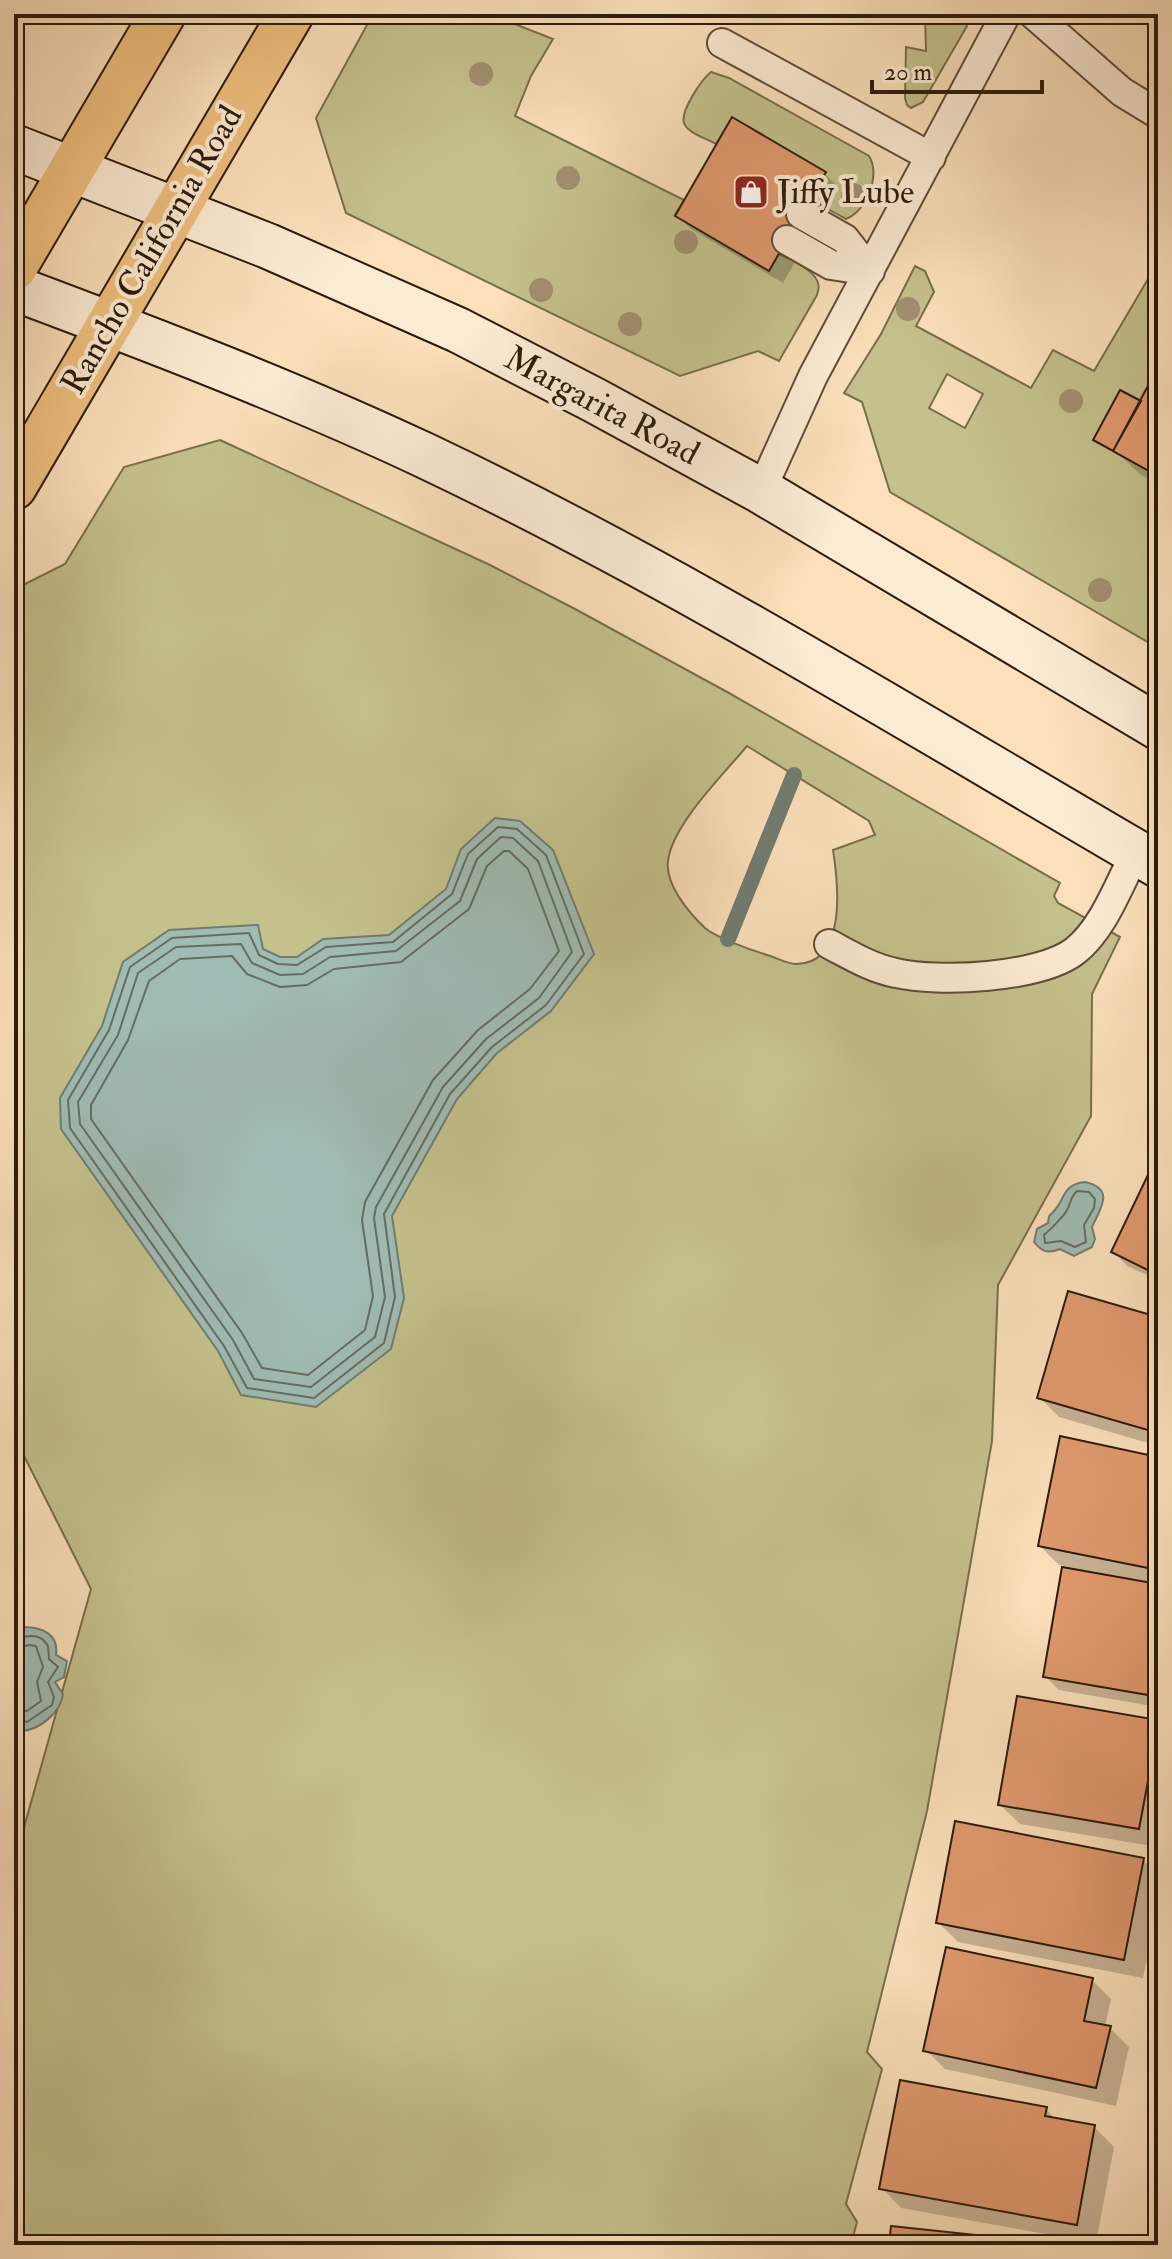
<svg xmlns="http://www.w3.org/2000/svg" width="1172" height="2259" font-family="'IM FELL Double Pica',serif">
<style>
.green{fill:#c4c18c;stroke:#786e4c;stroke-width:2;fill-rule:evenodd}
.water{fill:#9fbcb4;stroke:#717c71;stroke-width:2}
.shadow{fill:#0003}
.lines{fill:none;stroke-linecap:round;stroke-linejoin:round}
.shore{stroke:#666c60;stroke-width:2}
.stream{stroke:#717c71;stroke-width:16}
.building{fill:#e0996e;stroke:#2c1b0c;stroke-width:2}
.lane-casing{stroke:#604c38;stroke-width:32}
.secondary-casing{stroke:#2c1b0c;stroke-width:48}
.primary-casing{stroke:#2c1b0c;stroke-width:48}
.lane{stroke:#fcebd3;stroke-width:28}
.secondary{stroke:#fcebd3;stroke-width:44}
.primary{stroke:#eec07e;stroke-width:44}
.tree{fill:#a28f70}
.labels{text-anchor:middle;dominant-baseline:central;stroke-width:8;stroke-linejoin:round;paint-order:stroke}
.poi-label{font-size:34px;fill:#2c1b0c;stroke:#fcebd3;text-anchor:start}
.street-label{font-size:34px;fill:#2c1b0c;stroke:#fcebd3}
</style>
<rect width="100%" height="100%" fill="#fbe0bb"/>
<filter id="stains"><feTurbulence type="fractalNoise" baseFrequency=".0025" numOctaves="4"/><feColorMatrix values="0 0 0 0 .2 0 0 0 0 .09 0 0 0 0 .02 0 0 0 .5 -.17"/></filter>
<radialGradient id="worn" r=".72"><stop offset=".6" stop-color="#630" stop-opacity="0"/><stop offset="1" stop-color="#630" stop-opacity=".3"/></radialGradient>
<path class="green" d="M 373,14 L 489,14 L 553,39 L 531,76 L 515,116 L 684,200 L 675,215 C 705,226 799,255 815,277 C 820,284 819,288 817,295 L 779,361 L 758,351 L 680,376 L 346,213 L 316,118 Z
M 925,14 L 965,14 L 967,26 L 923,102 L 911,108 L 907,105 L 905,98 L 906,47 L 926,51 Z
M 711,72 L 729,78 L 869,156 C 881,175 867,211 846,219 L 810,199 L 732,118 L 716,144 C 708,139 687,133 684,123 C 680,111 702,79 711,72 Z
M 1158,262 L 1158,648 L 890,492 L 862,402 L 844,393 L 881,334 L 915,266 L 925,271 L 934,292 L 916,326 L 1031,388 L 1053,350 L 1094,371 ZM 947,374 L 983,394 L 965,428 L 929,408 Z
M 220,440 L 490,565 L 575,609 L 729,693 L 1060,883 L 1054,896 L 1058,903 L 1120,937 L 1092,994 L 1091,1116 L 998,1285 L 992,1441 L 927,1811 L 867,2052 L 882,2069 L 846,2204 L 857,2222 L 851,2245 L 14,2245 L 14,1845 L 23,1831 L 91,1589 L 14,1436 L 14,596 L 19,587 L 65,564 L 124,467 ZM 747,746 L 869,821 L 875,835 L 833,850 C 838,882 848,964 796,964 C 787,964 775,957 767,955 C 751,950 717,938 705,928 C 688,912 665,884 668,861 C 672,825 723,775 747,746 Z"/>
<path class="water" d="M 495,818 L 520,821 L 553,850 L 594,954 L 551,1011 L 497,1053 L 457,1099 L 392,1216 L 404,1298 L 391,1349 L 316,1407 L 241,1395 L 218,1351 L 61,1129 L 60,1098 L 102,1026 L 123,962 L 169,930 L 258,925 L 263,949 L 280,957 L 297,957 L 323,939 L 389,935 L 446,889 L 461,849 Z
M 1085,1182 C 1116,1189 1100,1209 1092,1227 L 1095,1239 L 1092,1247 L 1074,1256 L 1060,1249 C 1048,1254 1042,1252 1034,1242 L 1037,1229 L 1048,1223 L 1049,1216 C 1067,1202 1059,1185 1085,1182 Z
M 23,1627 C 42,1627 59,1634 56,1655 L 67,1661 L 64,1677 L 55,1682 L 63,1694 C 61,1712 40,1730 21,1731 L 14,1724 L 14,1632 Z"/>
<path class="shadow" d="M 825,174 L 838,187 L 783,283 L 691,229 L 678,216 Z
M 1158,371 L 1158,485 L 1140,474 L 1122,457 L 1096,439 L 1141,403 Z
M 1158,1158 L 1158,1280 L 1127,1266 L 1114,1252 Z
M 1158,1319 L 1158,1446 L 1059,1417 L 1040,1398 Z
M 1158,1459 L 1158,1707 L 1059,1690 L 1045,1676 L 1064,1566 L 1059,1565 L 1040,1546 Z
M 14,1680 L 18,1684 L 14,1705 Z
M 1158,1722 L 1158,1847 L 1020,1824 L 1000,1805 Z
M 1143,1860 L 1158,1874 L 1158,1903 L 1143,1978 L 958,1942 L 938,1922 Z
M 1092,1980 L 1111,1999 L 1105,2027 L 1110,2028 L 1129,2047 L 1116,2106 L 945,2069 L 926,2050 Z
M 1046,2109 L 1057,2121 L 1094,2127 L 1114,2147 L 1096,2243 L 901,2208 L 882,2188 Z
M 893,2228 L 1055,2245 L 891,2245 Z"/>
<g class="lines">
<path class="shore" d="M 498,827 L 517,829 L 546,855 L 584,954 L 546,1005 L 492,1047 L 450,1094 L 384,1214 L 395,1297 L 384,1343 L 314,1398 L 247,1388 L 224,1346 L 70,1128 L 68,1100 L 109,1030 L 130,967 L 172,938 L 249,933 L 259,955 L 278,964 L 297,965 L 326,947 L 393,942 L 452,894 L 468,854 Z
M 501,837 L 513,838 L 538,861 L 572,952 L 539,998 L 486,1039 L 443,1087 L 376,1207 L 374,1218 L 385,1297 L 375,1337 L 311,1387 L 254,1379 L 233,1340 L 80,1124 L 78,1102 L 118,1035 L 138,973 L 176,947 L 241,944 L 252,963 L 280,975 L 303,974 L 330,957 L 396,951 L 460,901 L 477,859 Z
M 504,851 L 509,851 L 528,869 L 559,951 L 530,989 L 478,1030 L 433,1080 L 365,1202 L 362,1220 L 373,1296 L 365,1330 L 308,1375 L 262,1368 L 242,1333 L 91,1119 L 91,1105 L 128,1040 L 149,981 L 180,959 L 232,956 L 247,974 L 280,987 L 307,985 L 334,969 L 401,962 L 469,909 L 487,866 Z
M 1077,1191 L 1089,1192 L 1095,1199 L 1094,1208 L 1084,1225 L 1086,1242 L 1075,1247 L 1061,1241 L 1045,1243 L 1044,1235 C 1050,1230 1064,1216 1067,1210 C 1072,1201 1070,1197 1077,1191 Z
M 14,1638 C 28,1637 39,1631 48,1646 L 49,1659 L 58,1667 L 48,1682 L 54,1697 L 52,1705 L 27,1722 L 14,1719
M 14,1649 L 29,1645 L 36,1646 L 43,1667 L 37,1682 L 41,1701 L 27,1711 L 14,1709"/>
<path class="stream" d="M 728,939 L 794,775"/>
</g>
<path class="building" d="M 732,117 L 826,172 L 769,271 L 675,216 Z
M 1158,367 L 1158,476 L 1113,451 Z
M 1120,390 L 1141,401 L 1113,451 L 1093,440 Z
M 1158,1154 L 1158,1275 L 1111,1252 Z
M 1068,1291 L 1158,1317 L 1158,1433 L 1037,1398 Z
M 1060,1436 L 1158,1457 L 1158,1570 L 1038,1546 Z
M 1062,1567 L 1158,1584 L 1158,1676 L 1154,1696 L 1043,1677 Z
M 1017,1696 L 1158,1720 L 1158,1783 L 1148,1781 L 1139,1829 L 998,1805 Z
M 955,1821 L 1144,1858 L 1124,1960 L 936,1923 Z
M 946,1947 L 1093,1978 L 1084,2021 L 1111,2026 L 1096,2088 L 923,2051 Z
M 900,2080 L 1047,2107 L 1045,2116 L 1095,2125 L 1077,2225 L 879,2189 Z
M 891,2226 L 1061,2244 L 889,2245 Z"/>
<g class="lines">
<defs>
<path id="lane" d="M 1033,14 L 1122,92 L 1158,114
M 722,43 L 931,157
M 801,214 L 845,239 L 870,271
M 787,240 L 831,265 L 870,271
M 761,491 L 813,376 L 1006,14
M 829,944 C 850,955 871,968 896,973 C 938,983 1040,978 1075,951 C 1104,928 1119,884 1136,852"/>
<path id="secondary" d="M 14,147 L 268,246 L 458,330 L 594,400 L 761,491 L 1158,727
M 14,288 C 153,340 292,393 426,456 C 679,576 917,725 1158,865"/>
<path id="primary" d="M 14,268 L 163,14
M 14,487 L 291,14"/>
</defs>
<use href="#lane" class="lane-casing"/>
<use href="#secondary" class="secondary-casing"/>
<use href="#primary" class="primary-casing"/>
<use href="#lane" class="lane"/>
<use href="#secondary" class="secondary"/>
<use href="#primary" class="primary"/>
</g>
<g class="tree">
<circle cx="481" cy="74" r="12"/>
<circle cx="568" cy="178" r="12"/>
<circle cx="853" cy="195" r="12"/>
<circle cx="686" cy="242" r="12"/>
<circle cx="541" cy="290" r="12"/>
<circle cx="908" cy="309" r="12"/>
<circle cx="630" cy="324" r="12"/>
<circle cx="1071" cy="401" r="12"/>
<circle cx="1100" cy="590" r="12"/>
</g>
<defs>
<symbol id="shop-square" viewBox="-11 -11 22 22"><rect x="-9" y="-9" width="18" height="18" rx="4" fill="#8f2418" stroke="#fcebd3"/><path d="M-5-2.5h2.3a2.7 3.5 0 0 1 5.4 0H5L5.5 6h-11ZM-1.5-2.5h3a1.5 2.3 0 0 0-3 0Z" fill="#fff"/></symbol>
</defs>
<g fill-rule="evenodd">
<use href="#shop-square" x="731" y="172" width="40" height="40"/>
</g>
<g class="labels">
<g class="poi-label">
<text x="777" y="192">Jiffy Lube</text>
</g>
<g class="street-label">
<text transform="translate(152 250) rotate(-60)">Rancho California Road</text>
<text transform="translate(602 406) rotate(28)">Margarita Road</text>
</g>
</g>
<rect width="1172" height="2259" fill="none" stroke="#fbe0bb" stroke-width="48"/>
<rect x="16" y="16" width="1140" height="2227" fill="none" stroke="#2c1b0c" stroke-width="4"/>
<rect x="24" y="24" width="1124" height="2211" fill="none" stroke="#2c1b0c" stroke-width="2"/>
<path d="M872 80v12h170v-12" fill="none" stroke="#2c1b0c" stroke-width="4"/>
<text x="884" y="80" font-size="24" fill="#2c1b0c" stroke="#fcebd3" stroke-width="6" paint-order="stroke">20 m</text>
<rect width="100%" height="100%" filter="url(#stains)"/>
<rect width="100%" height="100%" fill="url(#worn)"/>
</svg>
